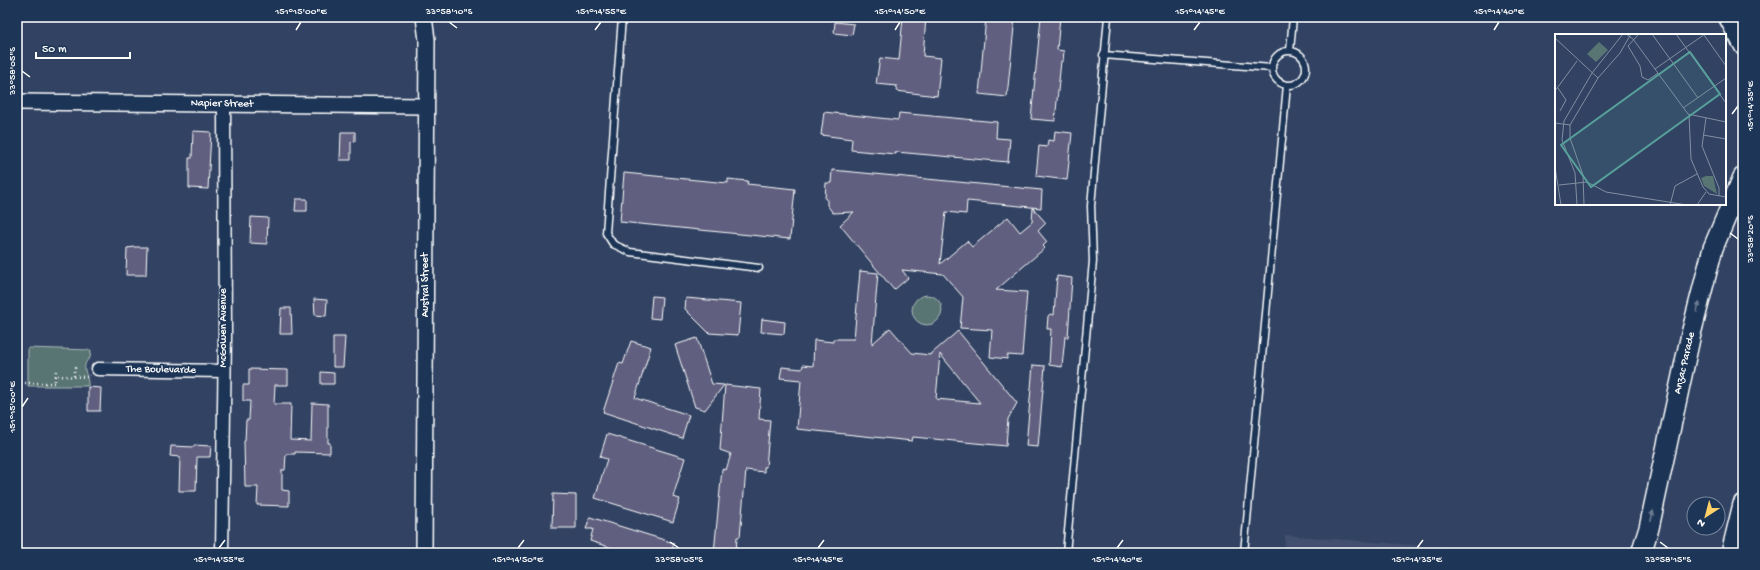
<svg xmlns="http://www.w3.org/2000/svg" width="1760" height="570" font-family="'Gochi Hand',sans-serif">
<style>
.built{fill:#434f6e}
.green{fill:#587573;stroke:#acbab9}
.building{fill:#615f7f;stroke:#fff;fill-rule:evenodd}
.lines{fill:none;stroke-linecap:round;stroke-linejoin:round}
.service-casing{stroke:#fff;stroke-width:9}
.minor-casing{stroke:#fff;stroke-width:15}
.tertiary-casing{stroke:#fff;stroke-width:18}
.primary-casing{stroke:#fff;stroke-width:22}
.path{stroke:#fff;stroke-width:2.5;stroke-dasharray:1 3;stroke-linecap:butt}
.service{stroke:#1d3557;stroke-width:6}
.minor{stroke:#1d3557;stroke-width:12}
.tertiary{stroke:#1d3557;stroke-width:15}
.primary{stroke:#1d3557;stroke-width:19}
.oneway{fill:#6c7c92}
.ticks{fill:none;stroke:#fff;stroke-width:1.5}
.labels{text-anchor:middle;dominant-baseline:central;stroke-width:3.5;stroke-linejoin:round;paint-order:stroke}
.street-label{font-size:11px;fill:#fff;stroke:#1d3557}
.inset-road{fill:none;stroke:#838ea1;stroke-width:1}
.view{fill:#579f9a;fill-opacity:0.15;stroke:#579f9a;stroke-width:2}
.inset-edge{fill:none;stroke:#fff;stroke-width:2}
.neatline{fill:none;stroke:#fff;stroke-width:1.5}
.ticks-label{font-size:10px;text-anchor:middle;fill:#fff}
</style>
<rect width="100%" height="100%" fill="#314263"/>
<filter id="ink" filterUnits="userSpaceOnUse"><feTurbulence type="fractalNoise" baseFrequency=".025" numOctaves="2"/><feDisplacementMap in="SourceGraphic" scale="8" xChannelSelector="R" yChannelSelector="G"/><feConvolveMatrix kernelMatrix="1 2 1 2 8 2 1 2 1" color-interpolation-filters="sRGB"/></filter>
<g filter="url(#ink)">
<path class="built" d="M 1285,535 L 1450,548 L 1454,553 L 1284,553 Z"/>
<path class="green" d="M912 310a15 15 0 1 1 30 0a15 15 0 1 1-30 0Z
M 28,348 L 91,350 L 90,358 C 79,366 89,375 88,386 L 28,386 Z"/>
<path class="building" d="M 903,17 L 926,17 L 923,56 L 941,58 L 937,96 L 896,91 L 897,86 L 876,84 L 880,58 L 899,60 Z
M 986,17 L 1015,17 L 1007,97 L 979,94 Z
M 1041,17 L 1060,17 L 1057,50 L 1064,51 L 1063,61 L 1061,61 L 1055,121 L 1031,119 Z
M 835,22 L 854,24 L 852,35 L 834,33 Z
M 824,112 L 898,120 L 899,113 L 997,122 L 996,138 L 1010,139 L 1008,162 L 896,152 L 896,154 L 851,150 L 852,139 L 821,135 Z
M 193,131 L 211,132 L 208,189 L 189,188 L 189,158 L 192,158 Z
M 1055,131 L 1072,133 L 1067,180 L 1036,176 L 1039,146 L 1047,147 L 1048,140 L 1054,141 Z
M 341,132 L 355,132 L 355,141 L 351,142 L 351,160 L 340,160 Z
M 832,170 L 1042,190 L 1041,208 L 967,201 L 966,214 L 946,212 L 940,264 L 967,241 L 972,247 L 1008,217 L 1020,232 L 1032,222 L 1033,208 L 1046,223 L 1038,231 L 1047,242 L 1043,246 L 1045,248 L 996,290 L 1027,292 L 1022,356 L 1007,355 L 1007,359 L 990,357 L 992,330 L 960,328 L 963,297 L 943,274 L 902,270 L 908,278 L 894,290 L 840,225 L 854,212 L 833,213 L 827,205 L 827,199 L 825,199 L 826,183 L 831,183 Z
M 624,173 L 728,183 L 728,179 L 748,181 L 747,184 L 795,189 L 790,239 L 620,222 Z
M 296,199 L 307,199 L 307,211 L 295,211 Z
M 251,217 L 268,218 L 267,244 L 250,243 Z
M 135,247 L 147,247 L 146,275 L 126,275 L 127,248 Z
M 860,271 L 878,273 L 872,344 L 890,328 L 912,353 L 930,355 L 958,331 L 1017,403 L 1008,419 L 1006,446 L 913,437 L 912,441 L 797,429 L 801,380 L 780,378 L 782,367 L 802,369 L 803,365 L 813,366 L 814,340 L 833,342 L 833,339 L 854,339 ZM 940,354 L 980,403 L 936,399 Z
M 1057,276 L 1072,278 L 1068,337 L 1065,337 L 1062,367 L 1049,365 L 1051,329 L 1047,329 L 1048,316 L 1050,314 L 1054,315 Z
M 652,296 L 662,297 L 660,319 L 650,318 Z
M 686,298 L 741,303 L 738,335 L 709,333 L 685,309 Z
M 314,299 L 327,300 L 326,316 L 315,315 Z
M 281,308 L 291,308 L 292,334 L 280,334 Z
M 762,319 L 785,322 L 784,334 L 761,332 Z
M 333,337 L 345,337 L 343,367 L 333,367 Z
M 697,338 L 712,384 L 724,385 L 705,410 L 695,407 L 675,345 Z
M 631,341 L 651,347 L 635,398 L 689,415 L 682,438 L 603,412 L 619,363 L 623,364 Z
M 1033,365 L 1045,366 L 1038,447 L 1026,446 Z
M 249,369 L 288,370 L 288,385 L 275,385 L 274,404 L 291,404 L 290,440 L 311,441 L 312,403 L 328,404 L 328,443 L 330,443 L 330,453 L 295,452 L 295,454 L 286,454 L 285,470 L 282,470 L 282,490 L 289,491 L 289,506 L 257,505 L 258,487 L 245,487 L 244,441 L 245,441 L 246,420 L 249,420 L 250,401 L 243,401 L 243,385 L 249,385 Z
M 321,372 L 334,373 L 334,384 L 321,384 Z
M 725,385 L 761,389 L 759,419 L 770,420 L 766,467 L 764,467 L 764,472 L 746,470 L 740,537 L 737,537 L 736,553 L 714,553 L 722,469 L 726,470 L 731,454 L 720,450 Z
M 88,387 L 101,388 L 100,411 L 88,411 Z
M 607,434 L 685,458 L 673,497 L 680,499 L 673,522 L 595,498 L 607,459 L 600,457 Z
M 194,445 L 211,446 L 210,457 L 197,457 L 196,491 L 179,491 L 180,457 L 170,456 L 171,446 L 194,447 Z
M 553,494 L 576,495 L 576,528 L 552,528 Z
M 590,517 L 674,543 L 671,553 L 628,553 L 590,541 L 593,529 L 586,529 Z"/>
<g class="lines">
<defs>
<path id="service" d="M 622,17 L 606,233 L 613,244 L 630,252 L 759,268
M1272 68a17 17 0 1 1 34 0a17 17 0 1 1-34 0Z
M 1290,51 L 1293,17
M 1103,55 L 1272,68
M 1066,553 L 1093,261 L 1091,206 L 1108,17
M 1244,553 L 1287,85"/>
<path id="minor" d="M 98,369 L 224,371
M 222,553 L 225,336 L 224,104"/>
<path id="tertiary" d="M 424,17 L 427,40 L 424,553
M 1726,17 L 1743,48
M 17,102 L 426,106"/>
<path id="primary" d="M 1641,553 L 1649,528 L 1691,334 L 1713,248 L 1743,177
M 1731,553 L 1743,504"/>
</defs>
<use href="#service" class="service-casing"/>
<use href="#minor" class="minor-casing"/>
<use href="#tertiary" class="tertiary-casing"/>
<use href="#primary" class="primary-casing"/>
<path class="path" d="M 55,376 L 56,371
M 74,376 L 74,370 L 77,365
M 25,383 L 55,383 L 55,376 L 88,377 L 89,375"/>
<use href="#service" class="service"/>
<use href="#minor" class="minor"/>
<use href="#tertiary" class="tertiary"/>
<use href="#primary" class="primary"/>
</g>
<defs><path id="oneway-solid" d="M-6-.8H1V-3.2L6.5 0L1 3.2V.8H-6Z"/></defs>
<g class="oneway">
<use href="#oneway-solid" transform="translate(1698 307) rotate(-76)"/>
<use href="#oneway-solid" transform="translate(1652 516) rotate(-78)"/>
</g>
</g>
<path class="ticks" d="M 449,22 L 457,28M 296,30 L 301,22M 595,30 L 601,22M 895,30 L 900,22M 1194,30 L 1200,22M 1494,30 L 1499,22M 22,71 L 30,77M 1732,114 L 1738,106M 1730,233 L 1738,239M 22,407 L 28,398M 670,542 L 679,548M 1660,542 L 1668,548M 219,548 L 225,540M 518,548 L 524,540M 818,548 L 824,540M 1117,548 L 1123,540M 1417,548 L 1423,540"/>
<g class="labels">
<g class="street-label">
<text transform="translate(222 104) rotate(1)">Napier Street</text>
<text transform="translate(426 285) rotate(-90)">Austral Street</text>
<text transform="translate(224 328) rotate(-90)">McGowen Avenue</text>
<text transform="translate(1685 363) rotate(-77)">Anzac Parade</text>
<text transform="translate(161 370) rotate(1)">The Boulevarde</text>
</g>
</g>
<g transform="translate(1555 34)">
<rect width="171" height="171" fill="#314263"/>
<path d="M 44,8 L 53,16 L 41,28 L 32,20 ZM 151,142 L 158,142 L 162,160 L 149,152 L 146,144 Z" fill="#587573"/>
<path class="inset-road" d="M 71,0 L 78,5 L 133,80 L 171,88M 84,0 L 73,12 L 85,32 L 87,43 L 93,46 L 103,39M 97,0 L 143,64M 121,0 L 171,69M 149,1 L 171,32M 0,4 L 43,44M 100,35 L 150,0M 3,54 L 11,66 L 5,77M 0,57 L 22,27M 128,74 L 171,44M 134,81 L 136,125 L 148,153 L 154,160 L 171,163M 151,84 L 147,112 L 164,154 L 164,162M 0,89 L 15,91M 148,101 L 171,105M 171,107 L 171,125M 0,133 L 6,171M 4,151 L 32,148 L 51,158 L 132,171M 22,171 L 20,139 L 7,106 L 9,87 L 37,39 L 68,0M 29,171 L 28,141 L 15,104 L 15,91 L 43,44 L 65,19 L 76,0M 115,171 L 120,152 L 142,140M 142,171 L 151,158"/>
<path class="view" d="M 135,18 L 165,60 L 36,153 L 6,111 Z"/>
<rect width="171" height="171" class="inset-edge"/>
</g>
<rect width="1760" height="570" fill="none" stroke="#1d3557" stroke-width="44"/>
<g transform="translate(1706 516) rotate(216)"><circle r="19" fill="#1d3557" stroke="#77869a"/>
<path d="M0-3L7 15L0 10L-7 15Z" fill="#ffd166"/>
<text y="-6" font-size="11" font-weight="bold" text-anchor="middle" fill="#ffffff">N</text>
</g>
<path d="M36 52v6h94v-6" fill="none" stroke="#ffffff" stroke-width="2"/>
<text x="42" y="52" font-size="12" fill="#ffffff" stroke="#1d3557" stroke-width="3" paint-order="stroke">50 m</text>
<rect x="22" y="22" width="1716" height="526" class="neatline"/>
<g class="ticks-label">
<text x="301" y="14">151°15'00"E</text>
<text x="449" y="14">33°58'10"S</text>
<text x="601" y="14">151°14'55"E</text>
<text x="900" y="14">151°14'50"E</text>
<text x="1200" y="14">151°14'45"E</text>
<text x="1499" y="14">151°14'40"E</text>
<text transform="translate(11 71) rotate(-90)" y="4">33°58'05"S</text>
<text transform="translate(1749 106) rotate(-90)" y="4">151°14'35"E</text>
<text transform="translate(1749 239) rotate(-90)" y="4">33°58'20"S</text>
<text transform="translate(11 407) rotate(-90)" y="4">151°15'00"E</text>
<text x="219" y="562">151°14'55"E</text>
<text x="518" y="562">151°14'50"E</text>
<text x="679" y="562">33°58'05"S</text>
<text x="818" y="562">151°14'45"E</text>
<text x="1117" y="562">151°14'40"E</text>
<text x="1417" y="562">151°14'35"E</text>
<text x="1668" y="562">33°58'15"S</text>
</g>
</svg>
